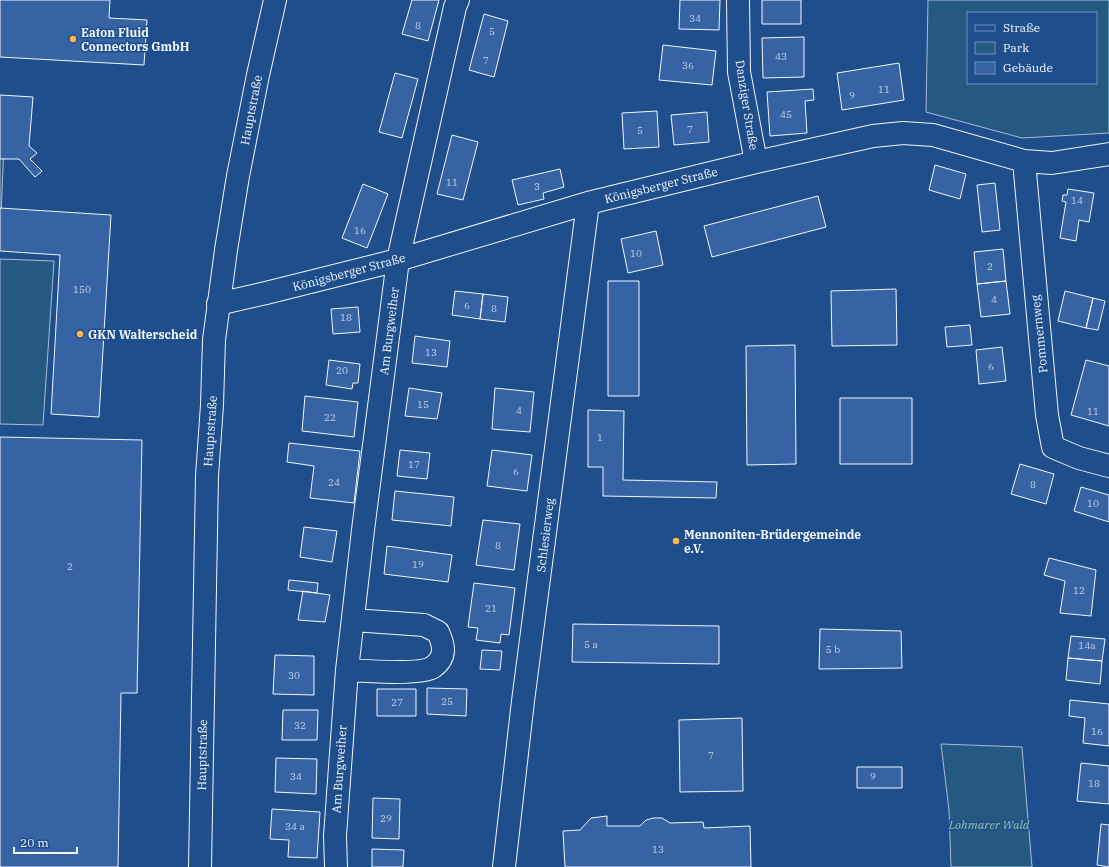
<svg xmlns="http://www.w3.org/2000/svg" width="1109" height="867" font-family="'IBM Plex Serif',serif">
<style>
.green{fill:#245a82;stroke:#a8bbd7;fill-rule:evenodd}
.building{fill:#3563a3;stroke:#f2f6ff}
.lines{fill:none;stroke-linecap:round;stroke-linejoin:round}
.minor-casing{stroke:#f2f6ff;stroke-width:24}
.major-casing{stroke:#f2f6ff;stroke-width:24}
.minor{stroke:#1f4e8c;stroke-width:22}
.major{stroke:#1f4e8c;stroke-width:22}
.poi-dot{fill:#ffb74d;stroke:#1f4e8c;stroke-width:1.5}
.labels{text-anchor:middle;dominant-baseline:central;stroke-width:3;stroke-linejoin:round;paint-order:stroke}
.number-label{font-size:10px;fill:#c3d1e8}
.poi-label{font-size:12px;font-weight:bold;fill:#f2f6ff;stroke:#1f4e8c;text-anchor:start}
.street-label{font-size:12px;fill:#f2f6ff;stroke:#1f4e8c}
.park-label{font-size:12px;font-style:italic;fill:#97c8a6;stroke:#1f4e8c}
</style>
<rect width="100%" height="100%" fill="#1f4e8c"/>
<path class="green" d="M 928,0 L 1109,0 L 1109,133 L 1022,138 L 926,112 ZM 968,13 L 1096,13 L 1096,83 L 968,83 Z
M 0,97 L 6,97 L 0,240 Z
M 0,259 L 54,261 L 43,425 L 0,424 Z
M 941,744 L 1022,747 L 1032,867 L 951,867 L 949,810 Z"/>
<path class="building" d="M 0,0 L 110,0 L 109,18 L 147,20 L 144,65 L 0,57 Z
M 412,0 L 439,0 L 428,41 L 402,34 Z
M 680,0 L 720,0 L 719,30 L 679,29 Z
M 762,0 L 801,0 L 801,24 L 762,24 Z
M 484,14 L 508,21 L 494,77 L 469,70 Z
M 804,37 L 804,77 L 763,78 L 762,38 Z
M 663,45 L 716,51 L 712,85 L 659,80 Z
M 899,63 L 904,100 L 842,110 L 837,73 Z
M 395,73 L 418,79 L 402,138 L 379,132 Z
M 813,89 L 814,100 L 805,101 L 807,133 L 770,136 L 767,92 Z
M 0,95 L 33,97 L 29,146 L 37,153 L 30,159 L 42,171 L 35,177 L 19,159 L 0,159 Z
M 657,111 L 659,147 L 624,149 L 622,113 Z
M 707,112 L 709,142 L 674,145 L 671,115 Z
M 452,135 L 478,142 L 463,200 L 437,194 Z
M 935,165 L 966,174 L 960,199 L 929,190 Z
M 560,169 L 564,187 L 543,193 L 544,199 L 518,205 L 512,180 Z
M 995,183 L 1000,230 L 982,232 L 977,185 Z
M 363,184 L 388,194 L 367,248 L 342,238 Z
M 1068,189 L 1094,193 L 1089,222 L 1079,220 L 1076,241 L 1060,238 L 1066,202 L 1062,201 L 1063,195 L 1067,195 Z
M 818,196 L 826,227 L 712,257 L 704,226 Z
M 0,208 L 111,215 L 99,417 L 51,414 L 60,255 L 0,251 Z
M 656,231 L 663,265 L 628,273 L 621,239 Z
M 1003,249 L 1006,281 L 977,284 L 974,252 Z
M 608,281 L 639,281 L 639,396 L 608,396 Z
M 1006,281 L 1010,314 L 981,317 L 977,284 Z
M 896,289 L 897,345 L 832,346 L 831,291 Z
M 455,291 L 483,294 L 480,319 L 452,315 Z
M 1065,291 L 1093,298 L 1086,328 L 1058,321 Z
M 483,294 L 508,297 L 505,322 L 480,319 Z
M 1093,298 L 1105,301 L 1098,330 L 1086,328 Z
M 358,307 L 360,332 L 333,334 L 331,309 Z
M 970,325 L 972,345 L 947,347 L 945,327 Z
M 415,336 L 450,341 L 447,367 L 412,363 Z
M 795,345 L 796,464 L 747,465 L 746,346 Z
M 1002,347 L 1006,381 L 979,384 L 976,350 Z
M 329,360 L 360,364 L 358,383 L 353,383 L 352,389 L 326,385 Z
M 1086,360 L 1109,366 L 1109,426 L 1071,415 Z
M 409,388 L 442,393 L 437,419 L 405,416 Z
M 495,388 L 534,392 L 530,432 L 492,429 Z
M 305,396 L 358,402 L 354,437 L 302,431 Z
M 840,398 L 912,398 L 912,464 L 840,464 Z
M 588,410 L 624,411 L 623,480 L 717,482 L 716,498 L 603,496 L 603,467 L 588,467 Z
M 0,437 L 142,440 L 137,693 L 121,693 L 118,867 L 0,867 Z
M 289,443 L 360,451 L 354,503 L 310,498 L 314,466 L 287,462 Z
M 400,450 L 430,453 L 427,479 L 397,476 Z
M 492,450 L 532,455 L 527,491 L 487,486 Z
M 1020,464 L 1054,474 L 1046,504 L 1011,494 Z
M 1081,487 L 1109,495 L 1109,522 L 1074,511 Z
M 395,491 L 454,497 L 451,526 L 392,520 Z
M 483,520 L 520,524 L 514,570 L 476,565 Z
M 304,527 L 337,531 L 332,562 L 300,557 Z
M 387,546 L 452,555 L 448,582 L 384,574 Z
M 1049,558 L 1096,570 L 1091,616 L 1060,613 L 1065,581 L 1044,575 Z
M 289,580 L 318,583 L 317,593 L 288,590 Z
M 474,583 L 515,588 L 509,635 L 501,634 L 500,643 L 476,640 L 478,628 L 468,627 Z
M 303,591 L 330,595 L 325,622 L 298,620 Z
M 573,624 L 719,626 L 719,664 L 572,662 Z
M 820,629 L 901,631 L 902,668 L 819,669 Z
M 1071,636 L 1105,639 L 1102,661 L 1068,658 Z
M 482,650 L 502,651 L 500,670 L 480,669 Z
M 275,655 L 314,656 L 314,695 L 273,694 Z
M 1068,658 L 1102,661 L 1100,684 L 1066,680 Z
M 427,688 L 467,689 L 466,716 L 427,714 Z
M 377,689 L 416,689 L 416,716 L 377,716 Z
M 1070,700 L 1109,704 L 1109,746 L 1083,743 L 1085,718 L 1069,716 Z
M 283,710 L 318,710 L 317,740 L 282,740 Z
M 742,718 L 743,791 L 680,792 L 679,720 Z
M 276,758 L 317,759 L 316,794 L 275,792 Z
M 1081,763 L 1109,766 L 1109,804 L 1077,801 Z
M 857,767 L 902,767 L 902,788 L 857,788 Z
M 373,798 L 400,799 L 399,839 L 372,838 Z
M 272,809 L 320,812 L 317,858 L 288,857 L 289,840 L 270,839 Z
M 607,816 L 607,826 L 640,826 L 646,820 L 653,818 L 662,818 L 670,823 L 703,822 L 704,828 L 750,826 L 751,867 L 565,867 L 563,831 L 580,830 L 591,818 Z
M 1101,824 L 1109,825 L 1109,867 L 1097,865 Z
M 372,849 L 404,850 L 403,867 L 372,867 Z"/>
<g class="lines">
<defs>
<path id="minor" d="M 738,0 L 739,72 L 756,162
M 1024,161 L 1047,415 L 1053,447 L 1079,458 L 1109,466
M 218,304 L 266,293 L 398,260 L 588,203 L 756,162 L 873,136 L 903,133 L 933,135 L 1024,161 L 1052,163 L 1109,154
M 347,670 C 363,671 422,675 433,667 C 447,657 444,645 438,632 L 424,625 L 353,620
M 336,867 L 335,836 L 347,670 L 363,530 L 398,260 L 455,7 L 458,0
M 504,867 L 523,701 L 588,203"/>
<path id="major" d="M 200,867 L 207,476 L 212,405 L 214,340 L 226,250 L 238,176 L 258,75 L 275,0"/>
</defs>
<use href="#minor" class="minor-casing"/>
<use href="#major" class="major-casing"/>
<use href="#minor" class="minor"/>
<use href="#major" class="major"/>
</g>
<g class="poi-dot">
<circle cx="73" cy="39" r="4"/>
<circle cx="80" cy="334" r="4"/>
<circle cx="676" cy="541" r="4"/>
</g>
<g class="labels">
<g class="number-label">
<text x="695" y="18">34</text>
<text x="418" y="25">8</text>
<text x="492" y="31">5</text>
<text x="781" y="56">43</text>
<text x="486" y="60">7</text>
<text x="688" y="65">36</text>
<text x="884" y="89">11</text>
<text x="852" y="95">9</text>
<text x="786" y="114">45</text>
<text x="690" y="129">7</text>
<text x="640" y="130">5</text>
<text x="452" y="182">11</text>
<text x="537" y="186">3</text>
<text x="1077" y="200">14</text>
<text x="360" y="230">16</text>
<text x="636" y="253">10</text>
<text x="990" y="266">2</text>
<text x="82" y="289">150</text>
<text x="994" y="299">4</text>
<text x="467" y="305">6</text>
<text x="494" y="308">8</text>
<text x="346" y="317">18</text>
<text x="431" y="352">13</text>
<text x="991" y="366">6</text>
<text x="342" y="370">20</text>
<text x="423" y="404">15</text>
<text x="519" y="410">4</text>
<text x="1093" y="411">11</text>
<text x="330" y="417">22</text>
<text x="600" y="437">1</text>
<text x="414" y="464">17</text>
<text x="516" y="471">6</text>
<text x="334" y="482">24</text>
<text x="1033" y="484">8</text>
<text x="1093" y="503">10</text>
<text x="498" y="545">8</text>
<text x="418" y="564">19</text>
<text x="70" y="566">2</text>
<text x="1079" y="590">12</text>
<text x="491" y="608">21</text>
<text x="591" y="644">5 a</text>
<text x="1087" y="645">14a</text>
<text x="833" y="649">5 b</text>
<text x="294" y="675">30</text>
<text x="447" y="701">25</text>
<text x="397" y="702">27</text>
<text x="300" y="725">32</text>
<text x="1097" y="731">16</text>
<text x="711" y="755">7</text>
<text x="296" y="776">34</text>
<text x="873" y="776">9</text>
<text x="1094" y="783">18</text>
<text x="386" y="818">29</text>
<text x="295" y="826">34 a</text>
<text x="658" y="849">13</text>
</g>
<g class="poi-label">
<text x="81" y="32">Eaton Fluid<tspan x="81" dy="14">Connectors GmbH</tspan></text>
<text x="88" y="334">GKN Walterscheid</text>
<text x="684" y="534">Mennoniten-Brüdergemeinde<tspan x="684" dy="14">e.V.</tspan></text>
</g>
<g class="street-label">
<text transform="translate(747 105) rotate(81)">Danziger Straße</text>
<text transform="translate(251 110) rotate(-79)">Hauptstraße</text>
<text transform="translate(661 185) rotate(-14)">Königsberger Straße</text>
<text transform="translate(349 272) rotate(-15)">Königsberger Straße</text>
<text transform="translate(389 331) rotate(-83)">Am Burgweiher</text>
<text transform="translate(1039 334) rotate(-96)">Pommernweg</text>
<text transform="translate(210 431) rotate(-86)">Hauptstraße</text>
<text transform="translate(545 535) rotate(-83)">Schlesierweg</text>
<text transform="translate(202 755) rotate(-89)">Hauptstraße</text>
<text transform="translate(339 769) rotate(-86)">Am Burgweiher</text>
</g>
<g class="park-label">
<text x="989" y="824">Lohmarer Wald</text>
</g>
</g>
<rect x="967" y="12" width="130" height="72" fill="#1f4e8c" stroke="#7391ba"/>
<rect x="975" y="25" width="20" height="6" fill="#1f4e8c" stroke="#7391ba"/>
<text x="1003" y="32" font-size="12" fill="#f2f6ff">Straße</text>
<rect x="975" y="42" width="20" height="12" fill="#245a82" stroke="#7391ba"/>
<text x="1003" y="52" font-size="12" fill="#f2f6ff">Park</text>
<rect x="975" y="62" width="20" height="12" fill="#3563a3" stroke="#7391ba"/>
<text x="1003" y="72" font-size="12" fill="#f2f6ff">Gebäude</text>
<path d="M14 847v6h63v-6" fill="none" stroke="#f2f6ff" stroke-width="2"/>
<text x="20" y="847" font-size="12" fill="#f2f6ff" stroke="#1f4e8c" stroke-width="3" paint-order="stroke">20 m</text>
</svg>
